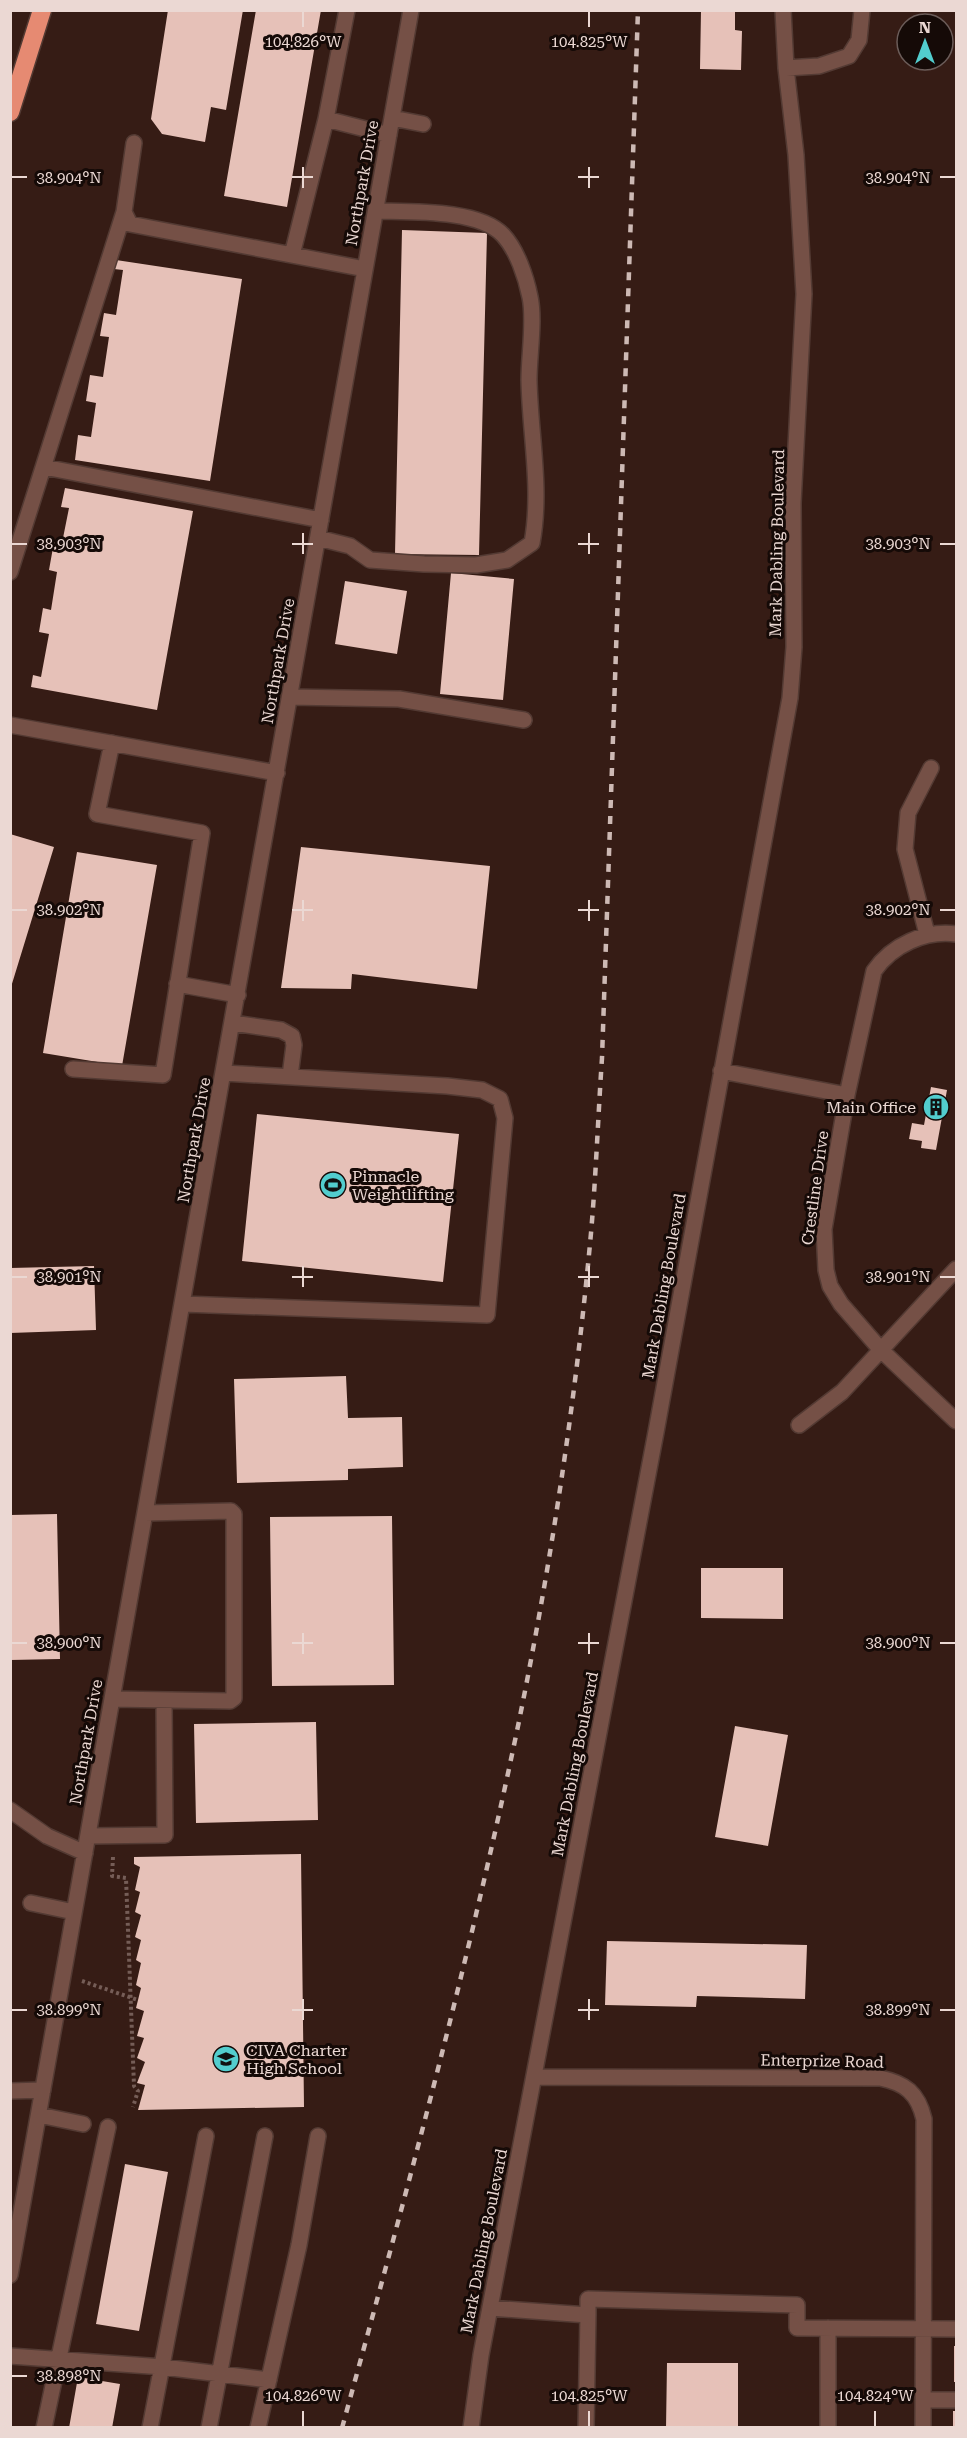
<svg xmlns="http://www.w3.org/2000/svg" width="967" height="2438" font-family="'Roboto Serif',serif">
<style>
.building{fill:#e6c1b8}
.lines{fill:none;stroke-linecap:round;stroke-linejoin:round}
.minor-casing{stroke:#533a33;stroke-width:18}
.highway-casing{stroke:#533a33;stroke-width:21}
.path{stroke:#755d57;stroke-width:4;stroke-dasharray:3 3;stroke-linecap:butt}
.minor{stroke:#755046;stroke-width:15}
.highway{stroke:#e68a72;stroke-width:18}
.rail{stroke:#cdb9b4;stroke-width:4.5;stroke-dasharray:8 8;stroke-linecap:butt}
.ticks{fill:none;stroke:#ebd8d3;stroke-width:2}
.labels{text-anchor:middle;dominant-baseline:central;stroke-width:6;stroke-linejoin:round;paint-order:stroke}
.street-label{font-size:16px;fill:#ebd8d3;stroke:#150a07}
.poi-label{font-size:16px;fill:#ebd8d3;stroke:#150a07;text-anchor:start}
.ticks-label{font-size:15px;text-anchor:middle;fill:#ebd8d3;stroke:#150a07;stroke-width:6;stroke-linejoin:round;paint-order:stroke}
</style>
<rect width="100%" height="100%" fill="#361c15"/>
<path class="building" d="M 168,10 L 243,10 L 226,110 L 211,107 L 205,142 L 162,134 L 151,119 Z
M 256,10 L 321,10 L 287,207 L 224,196 Z
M 701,10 L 735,10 L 735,30 L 742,31 L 741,70 L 700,69 Z
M 402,230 L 487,233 L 479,555 L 395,554 Z
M 116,260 L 242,279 L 210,481 L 75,460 L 78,435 L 91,437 L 96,403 L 86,401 L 90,375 L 103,377 L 109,337 L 100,336 L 104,313 L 116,315 L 123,270 L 114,269 Z
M 65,488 L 193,511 L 157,710 L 31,687 L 33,675 L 41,677 L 49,634 L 39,632 L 43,608 L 51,610 L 57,572 L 49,570 L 54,542 L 62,543 L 69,508 L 61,507 Z
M 451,573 L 514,579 L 503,700 L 440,694 Z
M 345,581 L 407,591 L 397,654 L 335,644 Z
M 10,834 L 54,847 L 11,987 L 10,987 Z
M 301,847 L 490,866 L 477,989 L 352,974 L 351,989 L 281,988 Z
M 77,852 L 157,865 L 122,1066 L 43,1053 Z
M 931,1087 L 947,1090 L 936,1150 L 921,1148 L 922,1141 L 909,1139 L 912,1123 L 924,1125 Z
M 257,1114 L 459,1134 L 443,1282 L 242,1261 Z
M 94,1266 L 96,1330 L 10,1333 L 10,1268 Z
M 346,1376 L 348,1418 L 402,1417 L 403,1467 L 348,1469 L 348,1480 L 237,1483 L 234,1379 Z
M 57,1514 L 60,1659 L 10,1660 L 10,1515 Z
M 392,1516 L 394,1685 L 272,1686 L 270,1517 Z
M 701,1568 L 783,1568 L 783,1619 L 701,1618 Z
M 316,1722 L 318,1820 L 196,1823 L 194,1724 Z
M 735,1726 L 788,1735 L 768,1846 L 715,1837 Z
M 301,1854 L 304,2107 L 138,2110 L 145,2085 L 137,2083 L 145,2062 L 137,2058 L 144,2038 L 137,2036 L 144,2011 L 136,2008 L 141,1988 L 136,1985 L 141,1963 L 136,1960 L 141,1940 L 135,1937 L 141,1915 L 135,1912 L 140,1892 L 135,1890 L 140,1867 L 134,1864 L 134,1857 Z
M 607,1941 L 807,1945 L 805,1999 L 697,1996 L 696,2007 L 605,2005 Z
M 125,2164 L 168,2172 L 139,2331 L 96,2324 Z
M 954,2346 L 956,2346 L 956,2382 L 954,2382 Z
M 667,2363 L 738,2363 L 738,2428 L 666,2428 Z
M 78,2377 L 120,2384 L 112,2428 L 69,2428 Z
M 953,2411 L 956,2411 L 956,2428 L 953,2428 Z"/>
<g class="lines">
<defs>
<path id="minor" d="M 786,68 L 819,66 L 849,56 L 859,40 L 862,10
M 392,118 L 423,124
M 326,119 L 347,10
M 134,143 L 124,212 L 130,224 L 365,269
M 292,255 L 326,119 L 389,135
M 44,467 L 321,520
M 318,538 L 350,546 L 370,560 L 424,564 L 476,565 L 507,560 L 532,543 C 542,489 530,434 529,380 C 529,355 535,320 530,297 C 526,277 517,250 503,235 C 479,209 410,212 376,211
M 10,572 L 124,212
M 290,697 L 399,699 L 524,720
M 10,725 L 277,773
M 927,934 L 905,849 L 908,813 L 931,768
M 956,934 C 925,930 892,945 874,971 L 847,1095 L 824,1229 L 826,1270 L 830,1286 L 841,1304 L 881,1350 L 956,1421
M 177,984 L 238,995
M 233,1023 L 281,1030 L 292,1036 L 294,1045 L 290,1076
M 73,1069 L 163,1075 L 202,833 L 97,814 L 112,743
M 721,1071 L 847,1095
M 183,1304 L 487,1315 L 505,1118 L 500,1099 L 482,1090 L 447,1086 L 224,1073
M 799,1425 L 842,1392 L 956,1269
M 112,1699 L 230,1701 L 234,1698 L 234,1514 L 231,1511 L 145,1513
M 10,1810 L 47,1836 L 85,1853
M 88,1836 L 165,1835 L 164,1700
M 31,1903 L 74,1912
M 534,2077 L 880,2078 C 905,2083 918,2093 924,2119 L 923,2428
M 10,2091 L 43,2090
M 39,2115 L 83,2124
M 10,2275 L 411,10
M 490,2308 L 588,2315 L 586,2428
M 588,2315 L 588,2299 L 797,2305 L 797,2328 L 956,2329
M 828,2328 L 828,2428
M 10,2356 L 163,2367 L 269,2380
M 923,2400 L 956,2400
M 44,2428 L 108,2127
M 150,2428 L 206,2136
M 209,2428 L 265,2136
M 258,2428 L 299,2245 L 318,2136
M 471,2428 L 481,2355 L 656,1432 L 790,698 L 794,647 L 793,503 L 804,294 L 796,155 L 786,68 L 783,10"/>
<path id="highway" d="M 10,112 L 42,10"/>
</defs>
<use href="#minor" class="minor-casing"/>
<use href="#highway" class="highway-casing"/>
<path class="path" d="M 113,1857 L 112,1876 L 126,1878 L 134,2086 L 138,2091 L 133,2107
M 82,1981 L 138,2000"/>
<use href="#minor" class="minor"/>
<use href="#highway" class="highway"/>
<path class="rail" d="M 342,2428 C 406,2195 469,1962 518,1726 C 551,1564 576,1398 591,1233 C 596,1175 598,1117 602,1058 L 638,10"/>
</g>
<path class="ticks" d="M 303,12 L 303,27M 589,12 L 589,27M 303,167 L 303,188M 589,167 L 589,188M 12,177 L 27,177M 292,177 L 313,177M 578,177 L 599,177M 940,177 L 955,177M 303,533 L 303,554M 589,533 L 589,554M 12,544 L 27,544M 292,544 L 313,544M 578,544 L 599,544M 940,544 L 955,544M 303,900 L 303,921M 589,900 L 589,921M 12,910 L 27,910M 292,910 L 313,910M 578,910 L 599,910M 940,910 L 955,910M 303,1266 L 303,1287M 589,1266 L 589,1287M 12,1277 L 27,1277M 292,1277 L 313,1277M 578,1277 L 599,1277M 940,1277 L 955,1277M 303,1633 L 303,1654M 589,1633 L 589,1654M 12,1643 L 27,1643M 292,1643 L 313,1643M 578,1643 L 599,1643M 940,1643 L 955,1643M 303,1999 L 303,2020M 589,1999 L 589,2020M 12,2010 L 27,2010M 292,2010 L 313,2010M 578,2010 L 599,2010M 940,2010 L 955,2010M 12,2376 L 27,2376M 303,2411 L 303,2426M 589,2411 L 589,2426M 875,2411 L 875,2426"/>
<defs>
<symbol id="building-disc" viewBox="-11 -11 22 22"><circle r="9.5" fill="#52cdce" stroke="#150a07"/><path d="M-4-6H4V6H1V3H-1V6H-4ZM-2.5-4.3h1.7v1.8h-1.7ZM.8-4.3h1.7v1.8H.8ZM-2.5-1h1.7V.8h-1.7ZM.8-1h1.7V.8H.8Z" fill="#111"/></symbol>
<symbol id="stadium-disc" viewBox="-11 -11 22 22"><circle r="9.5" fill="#52cdce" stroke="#150a07"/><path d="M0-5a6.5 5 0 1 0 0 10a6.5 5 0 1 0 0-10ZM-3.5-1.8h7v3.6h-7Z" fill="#111"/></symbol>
<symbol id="school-disc" viewBox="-11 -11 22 22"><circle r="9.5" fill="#52cdce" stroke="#150a07"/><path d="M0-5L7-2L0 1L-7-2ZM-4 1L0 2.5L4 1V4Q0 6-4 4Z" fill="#111"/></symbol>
</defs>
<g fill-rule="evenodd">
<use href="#building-disc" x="921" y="1092" width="30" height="30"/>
<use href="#stadium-disc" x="318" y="1170" width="30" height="30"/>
<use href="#school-disc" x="211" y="2044" width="30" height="30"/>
</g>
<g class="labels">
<g class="street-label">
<text transform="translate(362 183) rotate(-80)">Northpark Drive</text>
<text transform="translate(777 543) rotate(-89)">Mark Dabling Boulevard</text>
<text transform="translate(278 661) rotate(-80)">Northpark Drive</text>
<text transform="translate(194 1140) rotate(-80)">Northpark Drive</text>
<text transform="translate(815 1188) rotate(-82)">Crestline Drive</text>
<text transform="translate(664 1286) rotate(-80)">Mark Dabling Boulevard</text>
<text transform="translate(86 1742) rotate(-80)">Northpark Drive</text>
<text transform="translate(575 1764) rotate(-79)">Mark Dabling Boulevard</text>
<text transform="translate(822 2061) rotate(1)">Enterprize Road</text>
<text transform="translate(484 2241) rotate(-79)">Mark Dabling Boulevard</text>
</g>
<g class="poi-label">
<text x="916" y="1107" text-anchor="end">Main Office</text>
<text x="352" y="1176">Pinnacle<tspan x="352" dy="18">Weightlifting</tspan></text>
<text x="246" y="2050">CIVA Charter<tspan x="246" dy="18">High School</tspan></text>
</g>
</g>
<g class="ticks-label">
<text x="303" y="47">104.826°W</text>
<text x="589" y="47">104.825°W</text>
<text x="69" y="183">38.904°N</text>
<text x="898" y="183">38.904°N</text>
<text x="69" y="549">38.903°N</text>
<text x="898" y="549">38.903°N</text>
<text x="69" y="915">38.902°N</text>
<text x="898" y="915">38.902°N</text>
<text x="69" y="1282">38.901°N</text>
<text x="898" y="1282">38.901°N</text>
<text x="69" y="1648">38.900°N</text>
<text x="898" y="1648">38.900°N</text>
<text x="69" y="2015">38.899°N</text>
<text x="898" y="2015">38.899°N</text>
<text x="69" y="2381">38.898°N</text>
<text x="303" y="2401">104.826°W</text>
<text x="589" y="2401">104.825°W</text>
<text x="875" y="2401">104.824°W</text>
</g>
<rect width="967" height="2438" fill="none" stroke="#ebd8d3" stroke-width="24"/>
<g transform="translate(925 42)"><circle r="28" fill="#150a07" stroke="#6b5c59" stroke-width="1.5"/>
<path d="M0-4.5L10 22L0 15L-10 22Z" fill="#52cdce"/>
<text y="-9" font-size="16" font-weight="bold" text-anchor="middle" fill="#ebd8d3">N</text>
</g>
</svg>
